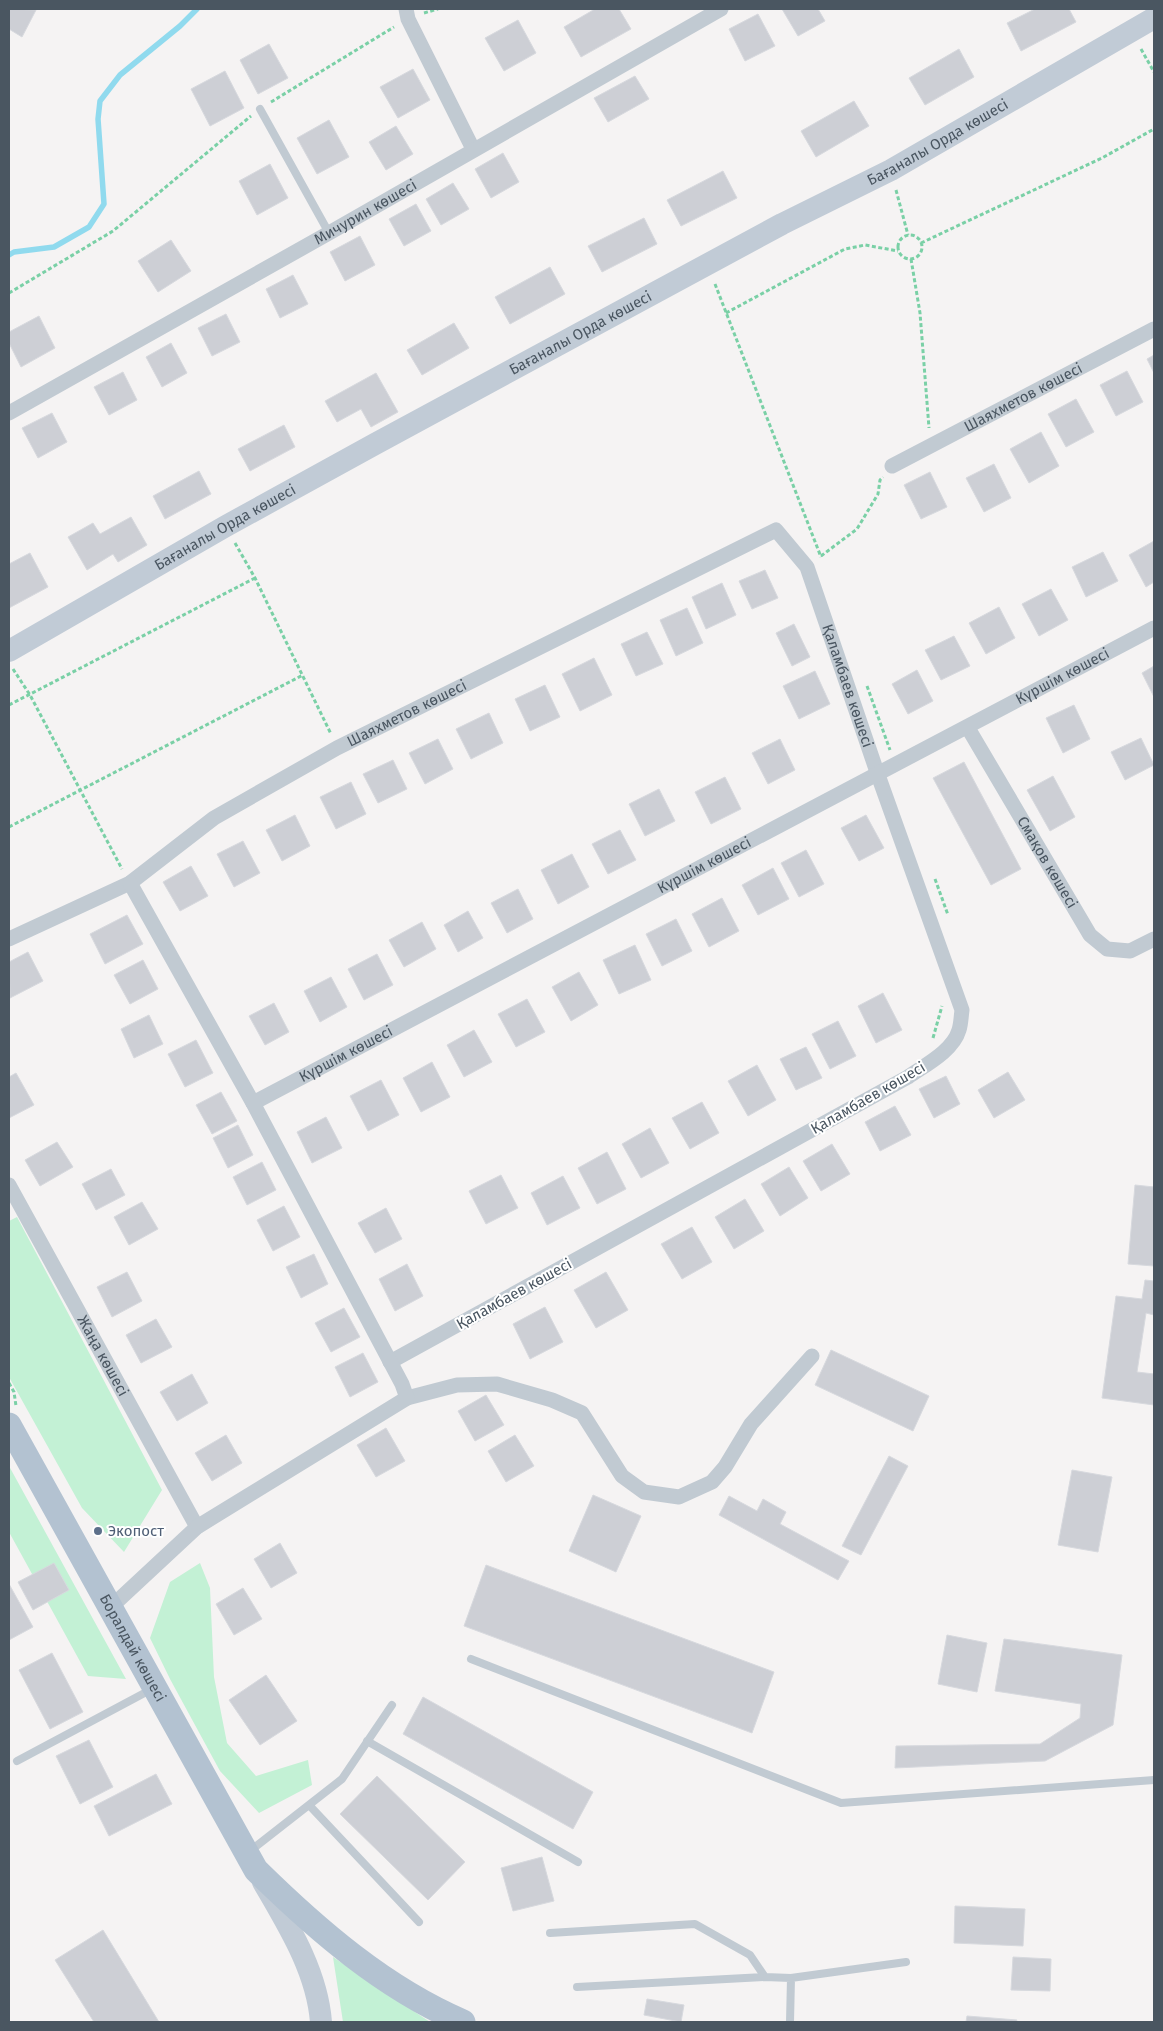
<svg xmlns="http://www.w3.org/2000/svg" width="1163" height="2031" font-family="'Fira Sans',sans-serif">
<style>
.green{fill:#c3f1d5}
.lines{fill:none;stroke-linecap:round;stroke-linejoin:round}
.stream{stroke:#90daee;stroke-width:5.5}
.building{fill:#cdcfd5;stroke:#d7d9de}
.path{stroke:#7ad0a6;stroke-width:3;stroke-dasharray:4 2.5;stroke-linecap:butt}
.lane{stroke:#c1cad2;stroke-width:8}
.street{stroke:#c1cad2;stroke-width:15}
.secondary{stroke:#c1cbd6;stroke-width:22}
.primary{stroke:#b3c2d1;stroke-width:25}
.service-dot{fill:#5c6f8a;stroke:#fff;stroke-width:2}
.labels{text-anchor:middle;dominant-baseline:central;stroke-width:4;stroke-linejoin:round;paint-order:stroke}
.street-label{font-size:15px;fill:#4a5661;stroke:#fff}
.service-label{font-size:15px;fill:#4e5e75;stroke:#fff;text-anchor:start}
</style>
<rect width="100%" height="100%" fill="#f5f3f3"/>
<path class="green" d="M 17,1217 L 162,1490 L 124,1552 L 82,1508 L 9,1377 L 9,1221 Z
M 9,1466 L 126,1679 L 88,1676 L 9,1532 Z
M 200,1563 L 210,1588 L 214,1677 L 227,1743 L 256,1776 L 308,1760 L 312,1785 L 259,1813 L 220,1771 L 170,1679 L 150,1638 L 170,1582 Z
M 333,1957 L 430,2022 L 343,2022 Z"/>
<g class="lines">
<path class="stream" d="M 9,255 L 14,252 L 54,247 L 89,227 L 104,204 L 98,119 L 100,101 L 120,75 L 180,26 L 197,9"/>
</g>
<path class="building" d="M 9,9 L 36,10 L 22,37 L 9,29 Z
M 595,9 L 619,9 L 631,29 L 581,57 L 564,27 Z
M 782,9 L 818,9 L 825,21 L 798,36 Z
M 1035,9 L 1069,9 L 1076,22 L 1021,51 L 1007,23 Z
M 758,14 L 775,46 L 745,61 L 729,29 Z
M 518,20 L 536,53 L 504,71 L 485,38 Z
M 269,44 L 288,78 L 258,94 L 240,60 Z
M 959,49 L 974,77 L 925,105 L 909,78 Z
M 413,69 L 430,100 L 398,118 L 380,87 Z
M 225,71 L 244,108 L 210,126 L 191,89 Z
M 635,76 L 649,99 L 608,122 L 594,98 Z
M 854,101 L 869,126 L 816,157 L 801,131 Z
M 329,120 L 349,157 L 317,174 L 297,138 Z
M 396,126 L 413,154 L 386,170 L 369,142 Z
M 503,153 L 519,182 L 491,198 L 475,169 Z
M 270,164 L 288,198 L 257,215 L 239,181 Z
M 723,171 L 737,198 L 681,226 L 667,200 Z
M 453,183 L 469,209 L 441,225 L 426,199 Z
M 416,204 L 431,231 L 404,246 L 389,219 Z
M 644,218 L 657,244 L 602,272 L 588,246 Z
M 360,236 L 375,265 L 345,281 L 330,252 Z
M 171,240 L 191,271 L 158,292 L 138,261 Z
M 550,267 L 565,294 L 510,324 L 495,297 Z
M 293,275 L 308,304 L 280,318 L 266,289 Z
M 226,314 L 240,342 L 212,356 L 198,328 Z
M 39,316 L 55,348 L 21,367 L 9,343 L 9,332 Z
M 454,323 L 469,348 L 422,375 L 407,350 Z
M 171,343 L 187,373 L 162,387 L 146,357 Z
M 1154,355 L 1154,373 L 1147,359 Z
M 1127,371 L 1143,402 L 1116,416 L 1100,385 Z
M 123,372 L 137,400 L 109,415 L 94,387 Z
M 376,373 L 398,412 L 371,427 L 361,409 L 337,422 L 325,401 Z
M 1076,399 L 1094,432 L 1066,447 L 1048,414 Z
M 52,413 L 67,442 L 38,458 L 22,428 Z
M 284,425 L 295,447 L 250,471 L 238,449 Z
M 1041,432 L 1059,466 L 1029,483 L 1010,449 Z
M 994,464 L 1011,498 L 984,512 L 966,478 Z
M 199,471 L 211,494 L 165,519 L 153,496 Z
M 930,472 L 947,507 L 921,519 L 904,485 Z
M 131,517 L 147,545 L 118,562 L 113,554 L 87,570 L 68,537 L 93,523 L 100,534 Z
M 1154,541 L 1154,582 L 1146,587 L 1129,555 Z
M 1103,552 L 1118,581 L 1086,597 L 1072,567 Z
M 30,553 L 48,587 L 9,608 L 9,564 Z
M 765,570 L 778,598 L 752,609 L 739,581 Z
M 722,583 L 736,615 L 706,629 L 692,597 Z
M 1051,589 L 1068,620 L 1039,636 L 1022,604 Z
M 999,607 L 1015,638 L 986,654 L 969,623 Z
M 687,608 L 703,643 L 676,656 L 660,620 Z
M 794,624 L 810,657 L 792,666 L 776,633 Z
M 647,632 L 663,664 L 636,676 L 621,644 Z
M 954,636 L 970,666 L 941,680 L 925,650 Z
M 594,658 L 612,695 L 580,711 L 562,674 Z
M 1154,666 L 1154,697 L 1142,673 Z
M 917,670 L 933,701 L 908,714 L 892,684 Z
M 815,671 L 830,704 L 799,719 L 783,686 Z
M 545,685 L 560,717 L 530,731 L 515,699 Z
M 1074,705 L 1090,739 L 1063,753 L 1046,718 Z
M 489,713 L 503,743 L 471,759 L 456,729 Z
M 1141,738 L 1154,765 L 1125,780 L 1111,752 Z
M 438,739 L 453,769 L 425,784 L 409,753 Z
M 780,739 L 795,770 L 768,784 L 752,753 Z
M 393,760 L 407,789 L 378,803 L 363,774 Z
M 964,762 L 1021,869 L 991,885 L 933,778 Z
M 1053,776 L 1075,817 L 1050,831 L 1027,790 Z
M 725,777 L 741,809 L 711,824 L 695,792 Z
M 351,782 L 366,814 L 336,829 L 320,797 Z
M 659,789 L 675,821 L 645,836 L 629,804 Z
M 295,815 L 310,846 L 282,861 L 266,830 Z
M 866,815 L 884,848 L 859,861 L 841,828 Z
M 620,830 L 636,860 L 608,874 L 592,844 Z
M 243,841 L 260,873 L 234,887 L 217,854 Z
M 806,850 L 824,884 L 799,897 L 781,863 Z
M 572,854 L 589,887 L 558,904 L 541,870 Z
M 191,866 L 208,896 L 180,911 L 163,882 Z
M 773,868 L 789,899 L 758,915 L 742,885 Z
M 518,889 L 533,919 L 507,933 L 491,903 Z
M 722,898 L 739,931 L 709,947 L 692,914 Z
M 468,911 L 483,938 L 458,952 L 444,925 Z
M 127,915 L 143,944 L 105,964 L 90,934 Z
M 676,919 L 692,951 L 662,966 L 646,934 Z
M 422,922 L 436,949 L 404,967 L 389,940 Z
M 635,945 L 651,980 L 619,994 L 603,960 Z
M 28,952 L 43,981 L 10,998 L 9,962 Z
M 377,954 L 393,985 L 364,1000 L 348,969 Z
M 143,960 L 158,989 L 130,1004 L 114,975 Z
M 579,972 L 598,1005 L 571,1021 L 552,987 Z
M 331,977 L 347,1007 L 320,1022 L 304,991 Z
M 883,993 L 902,1030 L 876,1043 L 858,1006 Z
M 527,999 L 545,1032 L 516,1047 L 498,1014 Z
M 274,1003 L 289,1032 L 265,1045 L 249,1016 Z
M 149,1015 L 163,1044 L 134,1058 L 121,1029 Z
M 838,1021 L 856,1056 L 830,1069 L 812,1034 Z
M 474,1030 L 492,1062 L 464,1077 L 447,1045 Z
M 196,1040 L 213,1073 L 185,1087 L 168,1054 Z
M 806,1047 L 822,1078 L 796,1090 L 780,1059 Z
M 432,1062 L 450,1097 L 421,1112 L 403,1078 Z
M 757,1065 L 776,1100 L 748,1116 L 728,1081 Z
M 1008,1072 L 1025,1100 L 994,1118 L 978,1090 Z
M 16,1073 L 34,1105 L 9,1118 L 9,1077 Z
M 946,1076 L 960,1104 L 934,1118 L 919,1089 Z
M 381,1080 L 399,1115 L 368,1131 L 350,1096 Z
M 221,1092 L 237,1121 L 212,1134 L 196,1105 Z
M 702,1102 L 719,1133 L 690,1149 L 672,1118 Z
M 895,1106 L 911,1135 L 880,1151 L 865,1122 Z
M 326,1117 L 342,1148 L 312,1163 L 297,1132 Z
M 238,1125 L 253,1155 L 228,1168 L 213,1138 Z
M 650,1128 L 669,1163 L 641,1178 L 622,1144 Z
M 57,1142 L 73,1167 L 40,1186 L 25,1160 Z
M 832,1144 L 850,1174 L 821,1191 L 803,1161 Z
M 607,1152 L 626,1189 L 597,1204 L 578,1168 Z
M 262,1162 L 276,1190 L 247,1205 L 233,1177 Z
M 789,1167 L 808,1198 L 780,1216 L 761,1184 Z
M 111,1169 L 125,1195 L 96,1210 L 82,1184 Z
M 501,1175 L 518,1208 L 486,1224 L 469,1191 Z
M 563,1176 L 580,1208 L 547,1225 L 531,1193 Z
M 1135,1185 L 1154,1187 L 1154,1266 L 1128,1264 Z
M 745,1199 L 764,1231 L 734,1249 L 715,1217 Z
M 142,1202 L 158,1229 L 129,1245 L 114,1217 Z
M 284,1206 L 300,1237 L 273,1251 L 257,1220 Z
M 386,1208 L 402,1239 L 375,1253 L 358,1223 Z
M 692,1227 L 712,1262 L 682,1279 L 661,1244 Z
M 314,1254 L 328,1284 L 301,1298 L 286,1267 Z
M 407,1264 L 423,1296 L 395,1311 L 379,1279 Z
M 127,1272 L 142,1301 L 112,1317 L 97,1287 Z
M 606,1272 L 628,1310 L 596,1328 L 574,1290 Z
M 1145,1280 L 1154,1281 L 1154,1315 L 1146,1313 L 1137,1372 L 1154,1374 L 1154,1405 L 1102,1398 L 1116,1296 L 1142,1299 Z
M 545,1307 L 563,1342 L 530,1359 L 513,1324 Z
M 344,1308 L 360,1337 L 331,1352 L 315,1323 Z
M 156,1319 L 172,1347 L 141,1363 L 126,1335 Z
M 831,1350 L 929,1396 L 913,1431 L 815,1385 Z
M 363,1353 L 378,1382 L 350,1397 L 335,1367 Z
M 192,1374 L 208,1403 L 177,1421 L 160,1392 Z
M 486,1395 L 504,1425 L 475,1441 L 458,1411 Z
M 386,1428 L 405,1461 L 376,1477 L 357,1445 Z
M 226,1435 L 242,1463 L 212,1481 L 195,1453 Z
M 515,1435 L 534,1466 L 506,1482 L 488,1451 Z
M 889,1456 L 908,1466 L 861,1555 L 842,1546 Z
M 1072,1470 L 1112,1477 L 1098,1552 L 1058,1545 Z
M 593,1495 L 641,1516 L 616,1572 L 569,1551 Z
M 729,1496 L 757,1511 L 763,1499 L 786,1512 L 780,1524 L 849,1561 L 838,1580 L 719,1515 Z
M 280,1543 L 297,1573 L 271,1588 L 254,1559 Z
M 54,1563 L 69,1590 L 33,1610 L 18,1582 Z
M 486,1565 L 774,1672 L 752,1733 L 464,1626 Z
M 9,1584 L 33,1627 L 9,1640 Z
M 243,1588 L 262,1619 L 234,1635 L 216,1604 Z
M 947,1635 L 987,1643 L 977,1692 L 938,1684 Z
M 1004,1639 L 1122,1655 L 1113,1725 L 1045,1761 L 895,1768 L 896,1746 L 1040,1744 L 1080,1718 L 1081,1704 L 995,1691 Z
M 52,1653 L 83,1712 L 50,1729 L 19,1670 Z
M 266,1675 L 297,1721 L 260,1745 L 229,1700 Z
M 423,1697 L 593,1792 L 573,1829 L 403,1734 Z
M 89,1740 L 113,1787 L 80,1804 L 56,1756 Z
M 156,1774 L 172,1804 L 109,1836 L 94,1806 Z
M 377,1776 L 465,1862 L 428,1900 L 340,1814 Z
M 542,1857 L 554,1901 L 513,1911 L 501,1868 Z
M 955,1906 L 1025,1909 L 1023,1946 L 954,1943 Z
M 103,1930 L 159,2022 L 94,2022 L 55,1960 Z
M 1013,1957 L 1051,1959 L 1050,1991 L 1011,1990 Z
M 647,1999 L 684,2005 L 681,2022 L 644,2015 Z
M 967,2016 L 1017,2020 L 1016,2022 L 966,2022 Z"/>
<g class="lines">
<path class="path" d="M 424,13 L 438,9
M 1141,49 L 1154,72
M 271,102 L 394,27
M 896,190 L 908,235
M898 247a12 12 0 1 1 24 0a12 12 0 1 1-24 0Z
M 921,243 L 1102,158 L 1154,129
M 911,259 L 920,313 L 929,428
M 715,284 L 821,557
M 9,293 L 113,231 L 251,116
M 726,313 L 845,249 L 865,245 L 898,251
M 235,543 L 255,578 L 331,734
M 821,556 L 857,529 L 878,494 L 880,480 L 883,477
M 13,669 L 30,695 L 122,869
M 867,686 L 890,750
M 9,705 L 255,578
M 9,827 L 303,675
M 935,879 L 948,915
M 933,1038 L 942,1006
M 9,1383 L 14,1392 L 16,1406"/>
<path class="lane" d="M 260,109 L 329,233
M 471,1659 L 841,1803 L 1154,1780
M 367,1741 L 578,1862
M 17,1761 L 152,1689
M 309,1805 L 419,1922
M 250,1851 L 342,1779 L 392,1705
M 550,1933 L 695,1924 L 750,1955 L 765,1977
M 791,1978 L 906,1962
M 577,1987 L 765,1977 L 791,1978 L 790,2022"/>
<g class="street">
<path d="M 406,9 L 408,19 L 473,149"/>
<path id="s1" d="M 9,413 L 329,233 L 721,9"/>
<path id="s2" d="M 892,466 L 1154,329"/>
<path id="s3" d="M 968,728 L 1090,935 L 1107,949 L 1130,951 L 1154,939"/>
<path id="s4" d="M 9,939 L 130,883 L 214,818 L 337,748 L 776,530 L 807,567 L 878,775 L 962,1010 C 961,1017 961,1024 959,1030 C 953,1051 925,1065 908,1077 L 390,1362"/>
<path id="s5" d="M 253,1103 L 1154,628"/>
<path id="s6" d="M 9,1185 L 197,1527"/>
<path d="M 407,1398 L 457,1385 L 497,1384 L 552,1400 L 582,1413 L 622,1476 L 644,1492 L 679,1497 L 712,1482 L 725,1467 L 751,1424 L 812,1356"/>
<path d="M 111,1607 L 197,1527 L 407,1398 L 402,1384 L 253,1103 L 130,883"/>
</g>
<g class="secondary">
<path id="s7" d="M 9,651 L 226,526 L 375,444 L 782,224 L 891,170 L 1154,18"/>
<path d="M 263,1882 C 288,1925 317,1971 321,2022"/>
</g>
<path class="primary" id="s8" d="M 9,1425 L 256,1870 C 317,1930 384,1988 463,2022"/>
</g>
<circle class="service-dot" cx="98" cy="1531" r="5"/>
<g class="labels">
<g class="street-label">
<text stroke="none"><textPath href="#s7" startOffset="1059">Бағаналы Орда көшесі</textPath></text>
<text stroke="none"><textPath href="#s1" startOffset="409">Мичурин көшесі</textPath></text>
<text stroke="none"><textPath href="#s7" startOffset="654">Бағаналы Орда көшесі</textPath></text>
<text stroke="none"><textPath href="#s2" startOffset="148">Шаяхметов көшесі</textPath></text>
<text stroke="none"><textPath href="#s7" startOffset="249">Бағаналы Орда көшесі</textPath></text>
<text stroke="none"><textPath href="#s5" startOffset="915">Күршім көшесі</textPath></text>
<text stroke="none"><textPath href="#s4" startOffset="1045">Қаламбаев көшесі</textPath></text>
<text stroke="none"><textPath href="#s4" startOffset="459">Шаяхметов көшесі</textPath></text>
<text stroke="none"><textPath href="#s3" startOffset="156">Смақов көшесі</textPath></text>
<text stroke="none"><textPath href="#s5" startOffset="510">Күршім көшесі</textPath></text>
<text stroke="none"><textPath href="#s5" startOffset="105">Күршім көшесі</textPath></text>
<text transform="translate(868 1098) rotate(-30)">Қаламбаев көшесі</text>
<text transform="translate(514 1294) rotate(-29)">Қаламбаев көшесі</text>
<text stroke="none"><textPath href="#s6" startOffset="195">Жаңа көшесі</textPath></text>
<text stroke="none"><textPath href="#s8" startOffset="255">Боралдай көшесі</textPath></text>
</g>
<g class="service-label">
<text x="108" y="1531">Экопост</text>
</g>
</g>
<rect width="1163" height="2031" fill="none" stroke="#4a5661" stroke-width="20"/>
</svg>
